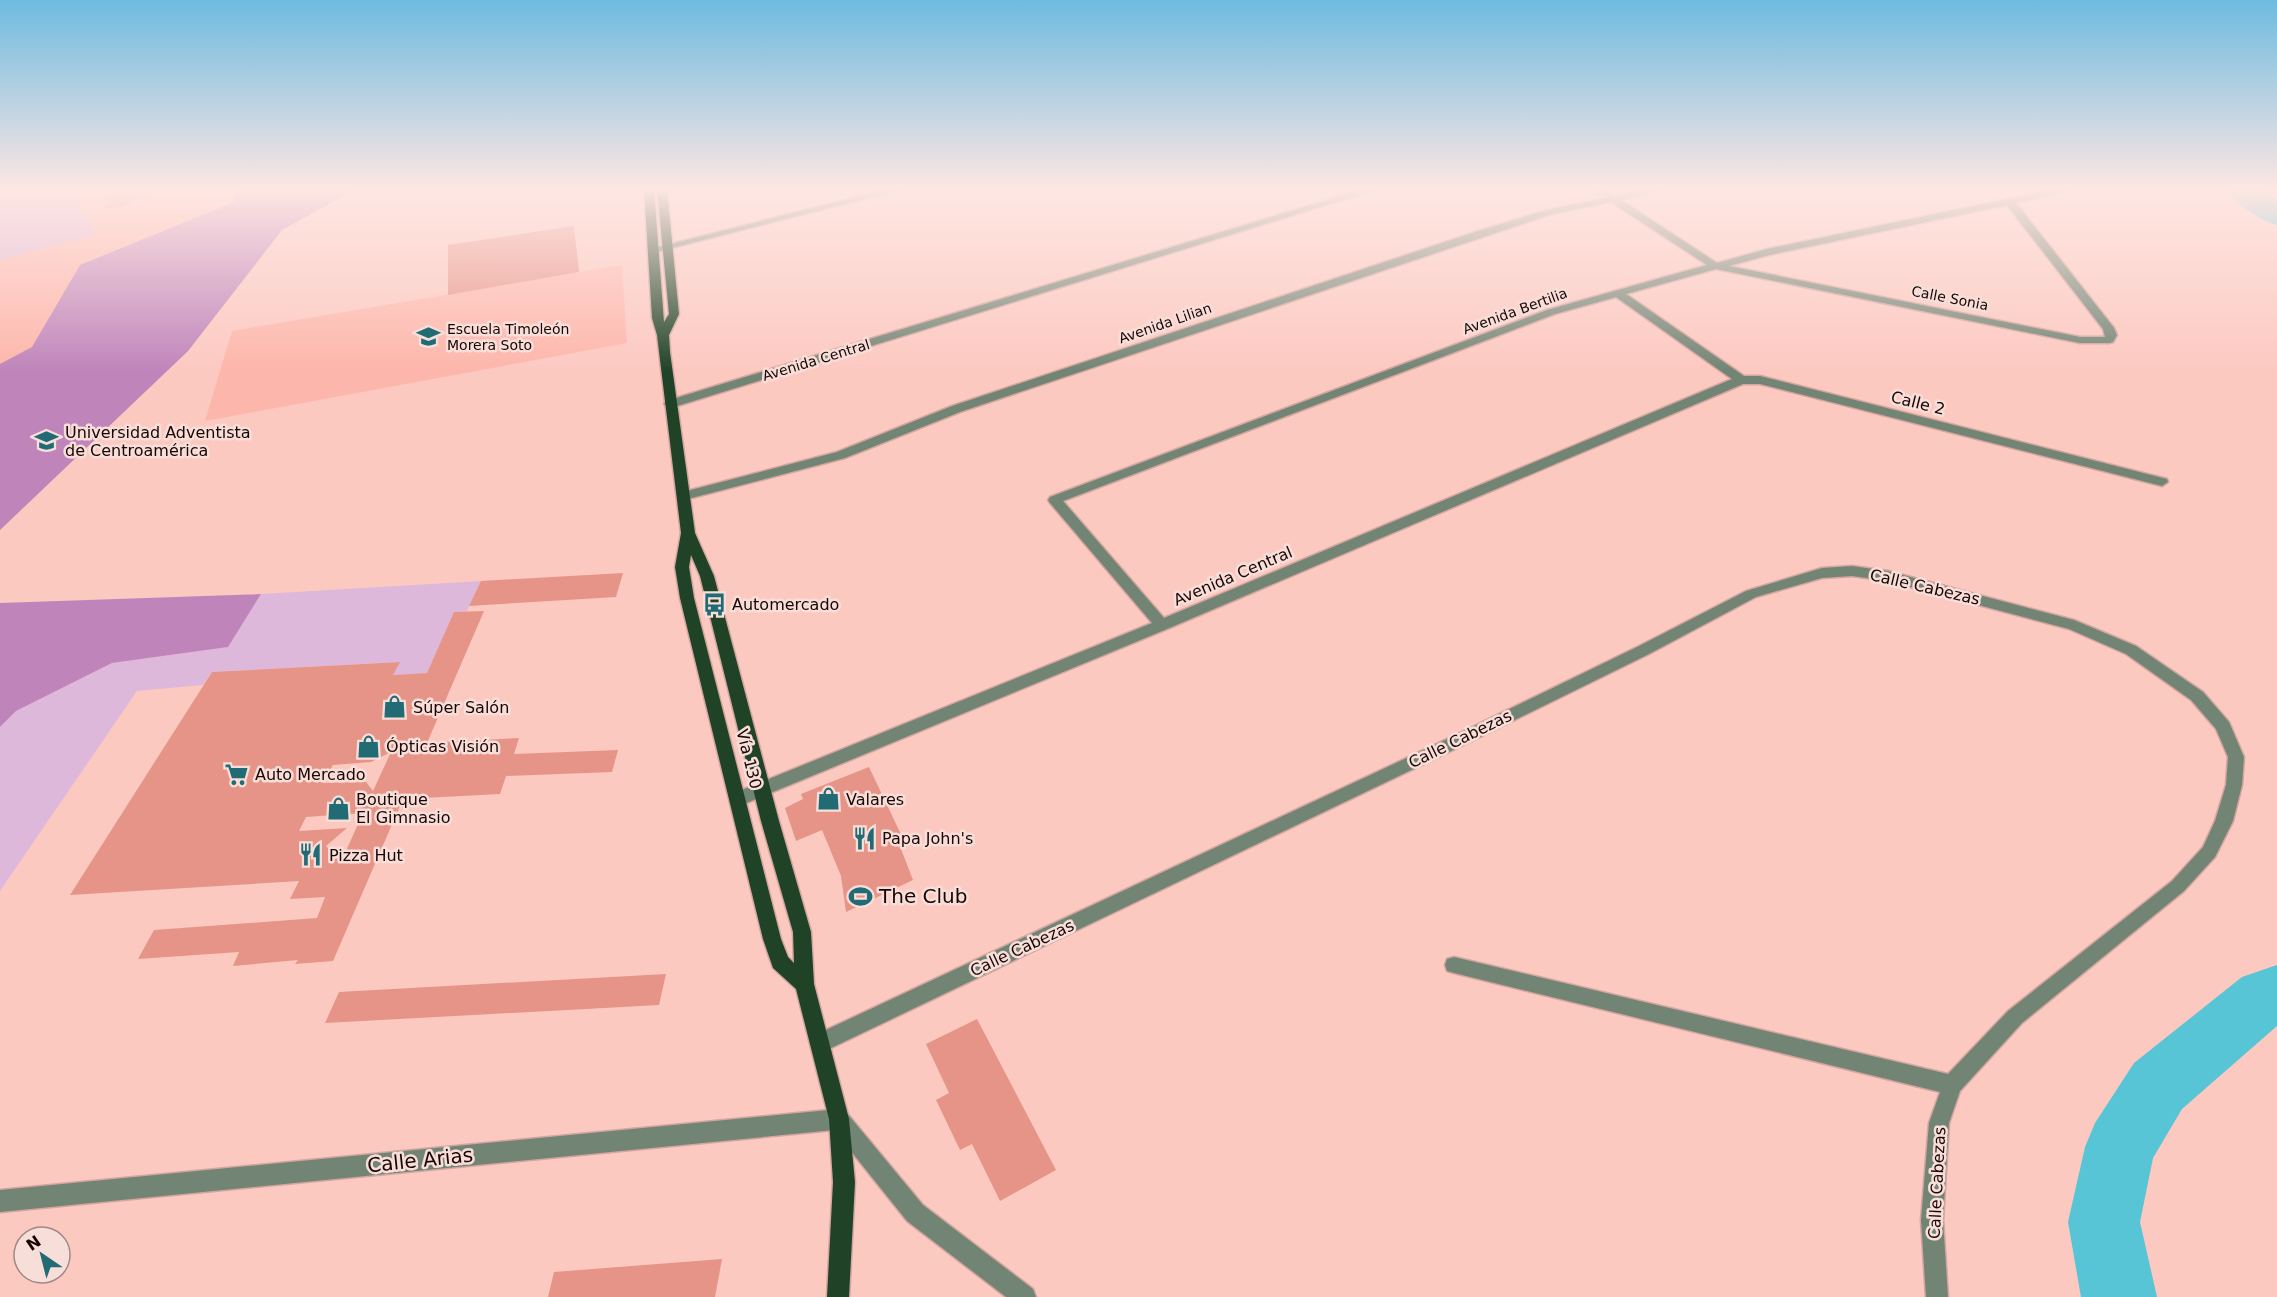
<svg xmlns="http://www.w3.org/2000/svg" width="2277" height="1297" font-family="'DejaVu Sans',sans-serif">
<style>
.built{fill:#fdb6ab}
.green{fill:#deb8db}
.forest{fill:#bf85bb}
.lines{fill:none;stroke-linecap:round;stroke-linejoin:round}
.river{fill:#57c5d5;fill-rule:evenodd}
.building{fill:#e69487;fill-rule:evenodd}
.minor-casing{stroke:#d3a69f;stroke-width:3}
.major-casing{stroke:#d3a69f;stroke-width:3}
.minor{fill:#728575;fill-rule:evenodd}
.major{fill:#204327;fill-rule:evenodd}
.labels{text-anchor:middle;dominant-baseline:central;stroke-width:5;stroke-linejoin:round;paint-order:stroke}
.far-street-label{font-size:14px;fill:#190604;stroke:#f8ded9}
.far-poi-label{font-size:14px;fill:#190604;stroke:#f8ded9;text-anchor:start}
.street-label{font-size:16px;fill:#190604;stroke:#f8ded9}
.poi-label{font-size:16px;fill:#190604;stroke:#f8ded9;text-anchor:start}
.near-poi-label{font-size:20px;fill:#190604;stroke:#f8ded9;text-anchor:start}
.near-street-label{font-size:20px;fill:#190604;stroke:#f8ded9}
</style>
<rect width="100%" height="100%" fill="#fcc9c1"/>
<path class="built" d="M 0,189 L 356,189 L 282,230 L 188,351 L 0,530 Z
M 622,265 L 627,343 L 205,421 L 232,331 Z"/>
<path class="green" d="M 0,189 L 70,189 L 95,234 L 0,260 Z
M 481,581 L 467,611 L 454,613 L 427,673 L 393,675 L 399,662 L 212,672 L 203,685 L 137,691 L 0,891 L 0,727 L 16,711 L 112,663 L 227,647 L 261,594 Z"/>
<path class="forest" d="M 236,189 L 356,189 L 282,230 L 188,351 L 0,530 L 0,364 L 32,347 L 80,265 L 234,202 Z
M 261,594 L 228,647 L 112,663 L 16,711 L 0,727 L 0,603 Z"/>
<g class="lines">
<path class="river" d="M 2226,189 L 2262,189 L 2277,200 L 2277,225 C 2259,220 2236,204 2226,189 Z
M 2277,965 L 2277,1026 L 2182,1109 L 2153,1158 L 2140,1222 L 2157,1297 L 2081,1297 L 2068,1222 L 2085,1147 L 2095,1123 L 2134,1063 L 2242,977 Z"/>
</g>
<path class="building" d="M 138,190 L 151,192 L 122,207 L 111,209 L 104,207 L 114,202 L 101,200 L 120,191 L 132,192 Z
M 574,226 L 579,272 L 448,295 L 448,245 Z
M 623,573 L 616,597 L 469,606 L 481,581 Z
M 484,611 L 427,743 L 519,738 L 514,754 L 618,750 L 612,772 L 506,776 L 500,794 L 403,799 L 333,961 L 295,964 L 298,960 L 233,966 L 239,952 L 138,959 L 154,930 L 317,918 L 325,897 L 290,899 L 299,881 L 70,895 L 212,672 L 400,662 L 393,675 L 427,673 L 454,612 ZM 391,752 L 373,791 L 366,782 L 323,783 L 333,765 L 371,762 ZM 363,813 L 341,862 L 326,846 L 347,828 L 299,831 L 306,817 Z
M 869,767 L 907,847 L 901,849 L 913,880 L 846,912 L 841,876 L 822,830 L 796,841 L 785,808 L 803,799 L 801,794 Z
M 666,974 L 659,1005 L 325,1023 L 339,992 Z
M 977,1019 L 1056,1170 L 1000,1201 L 972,1144 L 960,1150 L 936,1100 L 949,1093 L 926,1044 Z
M 722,1259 L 715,1297 L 548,1297 L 554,1272 Z"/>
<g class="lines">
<defs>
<path id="minor" d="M 887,189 L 904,189 L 652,253 L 647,250 Z
M 1363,189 L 1378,189 L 674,407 L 670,408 L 664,404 L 666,401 Z
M 1594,189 L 1605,189 L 1615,196 L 1645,189 L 1664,189 L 1621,200 L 1717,263 L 1767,249 L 2056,189 L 2075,189 L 2016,203 L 2114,328 L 2117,335 L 2113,342 L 2109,343 L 2080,343 L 1716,269 L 1626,294 L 1744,376 L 1760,376 L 2167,479 L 2168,482 L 2162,486 L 1760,384 L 1743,384 L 1167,629 L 744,804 L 738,806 L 732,804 L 730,799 L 732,794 L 1152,623 L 1050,503 L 1048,500 L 1050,497 L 1547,310 L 1707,265 L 1611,202 L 1552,214 L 960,412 L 845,458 L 684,500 L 679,499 L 677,496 L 679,493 L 837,452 L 952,406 L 1475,232 L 1547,210 L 1605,198 ZM 2007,205 L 2103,329 L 2105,337 L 2080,337 L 1729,266 L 1769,255 ZM 1616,297 L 1732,379 L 1164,618 L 1063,501 L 1555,314 Z
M 1852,566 L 1888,571 L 2074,620 L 2136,646 L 2203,692 L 2229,722 L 2244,757 L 2242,785 L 2233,821 L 2215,857 L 2184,891 L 2022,1023 L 1960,1091 L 1949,1123 L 1943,1220 L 1948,1297 L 1926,1297 L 1921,1220 L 1929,1123 L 1940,1092 L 1454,973 L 1447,971 L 1445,965 L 1447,959 L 1454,957 L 1948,1074 L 2008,1011 L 2172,881 L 2203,847 L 2215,821 L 2226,785 L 2228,757 L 2216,729 L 2191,700 L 2126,654 L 2069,629 L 1888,581 L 1852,576 L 1822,578 L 1756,597 L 1649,654 L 1474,740 L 827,1050 L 820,1052 L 813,1050 L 810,1043 L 813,1036 L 1462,732 L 1639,646 L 1746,591 L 1822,568 Z
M 839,1109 L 846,1112 L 923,1205 L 1033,1289 L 1036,1297 L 1006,1297 L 907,1221 L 834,1130 L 0,1212 L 0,1190 Z"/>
<path id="major" d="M 644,189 L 654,189 L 664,322 L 669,314 L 657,189 L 667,189 L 679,314 L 669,335 L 670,352 L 695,533 L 714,576 L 779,821 L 811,932 L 814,984 L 849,1119 L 855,1182 L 849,1297 L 827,1297 L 833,1182 L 829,1119 L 796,989 L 773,968 L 763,939 L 680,598 L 675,567 L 681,533 L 657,335 L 652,318 ZM 691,555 L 700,576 L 761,821 L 793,932 L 794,963 L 788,957 L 781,939 L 694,598 L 689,567 Z"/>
</defs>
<use href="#minor" class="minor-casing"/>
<use href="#major" class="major-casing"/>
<use href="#minor" class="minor"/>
<use href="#major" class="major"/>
</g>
<linearGradient id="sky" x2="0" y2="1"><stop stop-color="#6ebbe0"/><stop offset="0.51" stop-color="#fee7e3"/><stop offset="1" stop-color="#fee7e3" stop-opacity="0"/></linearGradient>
<rect width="2277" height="371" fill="url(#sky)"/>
<defs>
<symbol id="school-bare" viewBox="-9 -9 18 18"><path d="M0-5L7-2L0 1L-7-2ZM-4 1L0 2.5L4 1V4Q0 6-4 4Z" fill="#216b75" stroke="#f8ded9" stroke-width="2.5" paint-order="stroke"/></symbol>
<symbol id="university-bare" viewBox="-9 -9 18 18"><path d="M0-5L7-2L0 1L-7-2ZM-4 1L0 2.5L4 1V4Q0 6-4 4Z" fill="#216b75" stroke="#f8ded9" stroke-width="2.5" paint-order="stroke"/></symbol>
<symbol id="bus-bare" viewBox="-9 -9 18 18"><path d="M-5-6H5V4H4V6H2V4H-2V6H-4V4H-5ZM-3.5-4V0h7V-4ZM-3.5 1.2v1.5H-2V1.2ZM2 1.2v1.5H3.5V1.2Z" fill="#216b75" stroke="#f8ded9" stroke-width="2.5" paint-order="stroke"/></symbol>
<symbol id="shop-bare" viewBox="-9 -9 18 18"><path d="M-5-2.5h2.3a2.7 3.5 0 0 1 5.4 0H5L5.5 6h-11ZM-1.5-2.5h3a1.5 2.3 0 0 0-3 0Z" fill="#216b75" stroke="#f8ded9" stroke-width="2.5" paint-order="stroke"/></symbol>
<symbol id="supermarket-bare" viewBox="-9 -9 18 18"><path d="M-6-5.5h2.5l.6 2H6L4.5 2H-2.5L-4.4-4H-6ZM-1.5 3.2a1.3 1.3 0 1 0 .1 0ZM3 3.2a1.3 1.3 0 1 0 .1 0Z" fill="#216b75" stroke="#f8ded9" stroke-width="2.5" paint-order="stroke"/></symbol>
<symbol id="restaurant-bare" viewBox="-9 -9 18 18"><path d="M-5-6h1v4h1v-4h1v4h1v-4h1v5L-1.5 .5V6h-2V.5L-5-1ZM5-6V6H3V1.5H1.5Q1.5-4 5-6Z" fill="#216b75" stroke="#f8ded9" stroke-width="2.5" paint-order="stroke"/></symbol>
<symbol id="stadium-bare" viewBox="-9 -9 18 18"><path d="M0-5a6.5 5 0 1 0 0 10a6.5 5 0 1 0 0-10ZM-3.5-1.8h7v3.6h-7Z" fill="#216b75" stroke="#f8ded9" stroke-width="2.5" paint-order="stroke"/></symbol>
</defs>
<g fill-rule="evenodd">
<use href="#school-bare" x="412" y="320" width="33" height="33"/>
<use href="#university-bare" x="30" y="424" width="33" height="33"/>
<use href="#bus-bare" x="698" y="588" width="33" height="33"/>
<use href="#shop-bare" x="378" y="690" width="33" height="33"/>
<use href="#shop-bare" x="352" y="730" width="33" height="33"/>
<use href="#supermarket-bare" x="220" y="758" width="33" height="33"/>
<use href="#shop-bare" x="812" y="782" width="33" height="33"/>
<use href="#shop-bare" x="322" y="792" width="33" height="33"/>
<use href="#restaurant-bare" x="848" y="822" width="33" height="33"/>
<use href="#restaurant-bare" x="294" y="838" width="33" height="33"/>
<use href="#stadium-bare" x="844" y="880" width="33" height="33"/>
</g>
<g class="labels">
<g class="far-street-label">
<text transform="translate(1950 298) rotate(11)">Calle Sonia</text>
<text transform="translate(1515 311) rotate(-20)">Avenida Bertilia</text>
<text transform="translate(1165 323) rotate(-19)">Avenida Lilian</text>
<text transform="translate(816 360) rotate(-17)">Avenida Central</text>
</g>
<g class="far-poi-label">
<text x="447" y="329">Escuela Timoleón<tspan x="447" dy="16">Morera Soto</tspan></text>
</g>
<g class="street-label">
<text transform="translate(1918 403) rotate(14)">Calle 2</text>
<text transform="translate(1233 576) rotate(-23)">Avenida Central</text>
<text transform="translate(1925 587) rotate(13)">Calle Cabezas</text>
<text transform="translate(1460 739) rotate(-26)">Calle Cabezas</text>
<text transform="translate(749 759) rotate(76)">Vía 130</text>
<text transform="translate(1022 948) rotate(-25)">Calle Cabezas</text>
<text transform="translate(1937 1183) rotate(-87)">Calle Cabezas</text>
</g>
<g class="poi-label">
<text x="65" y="432">Universidad Adventista<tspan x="65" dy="18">de Centroamérica</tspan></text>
<text x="732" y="604">Automercado</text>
<text x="413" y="707">Súper Salón</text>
<text x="386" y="746">Ópticas Visión</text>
<text x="255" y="774">Auto Mercado</text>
<text x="356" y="799">Boutique<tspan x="356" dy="18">El Gimnasio</tspan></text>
<text x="846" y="799">Valares</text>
<text x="882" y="838">Papa John's</text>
<text x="329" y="855">Pizza Hut</text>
</g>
<g class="near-poi-label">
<text x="879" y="896">The Club</text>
</g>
<g class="near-street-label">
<text transform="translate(420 1160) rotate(-6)">Calle Arias</text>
</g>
</g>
<g transform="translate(42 1255) rotate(325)"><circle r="28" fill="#f8ded9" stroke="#9f8884" stroke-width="1.5"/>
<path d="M0-4.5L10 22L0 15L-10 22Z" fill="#216b75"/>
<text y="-9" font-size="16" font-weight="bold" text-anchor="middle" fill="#190604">N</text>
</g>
</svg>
